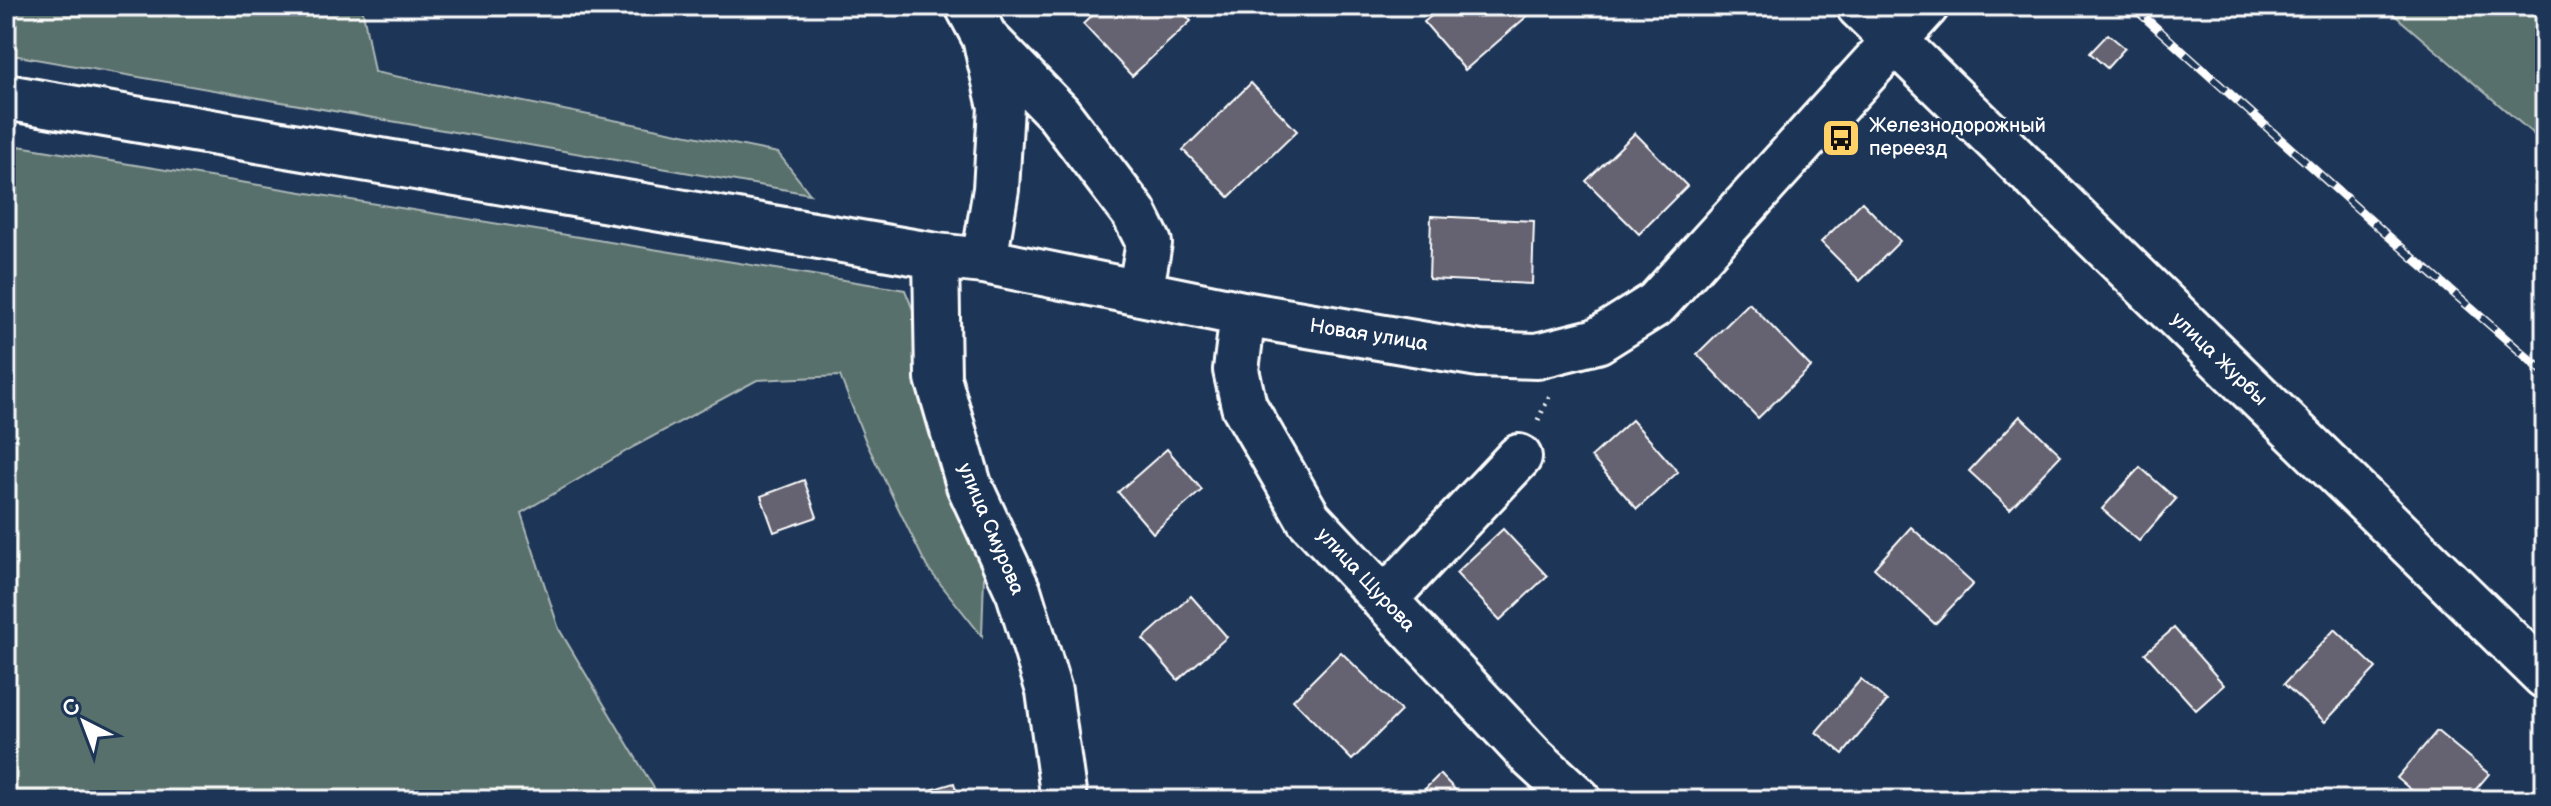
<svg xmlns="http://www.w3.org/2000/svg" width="2551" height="806" font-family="'Balsamiq Sans',sans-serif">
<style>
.green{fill:#59706c;stroke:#acb8b6;stroke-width:2}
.building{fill:#656271;stroke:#fff;stroke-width:2}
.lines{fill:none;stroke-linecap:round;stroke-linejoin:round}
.minor-casing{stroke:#fff;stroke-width:50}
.path{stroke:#fff;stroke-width:5;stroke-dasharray:2 6;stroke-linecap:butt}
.minor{stroke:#1d3557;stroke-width:44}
.rail-casing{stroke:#fff;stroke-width:9}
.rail{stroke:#1d3557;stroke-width:6;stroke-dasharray:18;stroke-linecap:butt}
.labels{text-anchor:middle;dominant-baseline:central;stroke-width:6;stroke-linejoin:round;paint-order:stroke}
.poi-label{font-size:20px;fill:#fff;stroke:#1d3557;text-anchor:start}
.street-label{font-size:20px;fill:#fff;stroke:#1d3557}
</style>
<rect width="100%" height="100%" fill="#1d3557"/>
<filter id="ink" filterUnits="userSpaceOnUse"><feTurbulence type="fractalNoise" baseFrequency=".0125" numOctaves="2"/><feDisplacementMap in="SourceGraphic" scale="16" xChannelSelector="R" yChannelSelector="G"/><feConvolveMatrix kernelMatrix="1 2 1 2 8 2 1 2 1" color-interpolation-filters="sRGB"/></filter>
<g filter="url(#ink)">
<path class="green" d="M 6,6 L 362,6 L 374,72 L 778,153 L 810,194 L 6,54 Z
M 2384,6 L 2545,6 L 2545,144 Z
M 6,144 L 905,290 L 920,327 L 927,391 L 984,576 L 982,636 L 927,567 L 866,442 L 840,376 L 757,380 L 635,446 L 521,513 L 559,629 L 661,800 L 6,800 Z"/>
<path class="building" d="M 1102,6 L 1177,6 L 1191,21 L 1132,76 L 1083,24 Z
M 1443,6 L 1527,6 L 1532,12 L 1465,70 L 1424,22 Z
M 2108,34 L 2125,48 L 2107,68 L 2090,53 Z
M 1251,83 L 1297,131 L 1229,197 L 1183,150 Z
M 1635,133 L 1687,186 L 1639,234 L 1586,181 Z
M 1862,202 L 1900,241 L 1860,281 L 1821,242 Z
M 1431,216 L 1534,221 L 1532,284 L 1429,279 Z
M 1749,303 L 1811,367 L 1758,418 L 1697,354 Z
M 2020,416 L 2061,455 L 2010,509 L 1969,471 Z
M 1632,420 L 1678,472 L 1637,509 L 1591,457 Z
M 1167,449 L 1202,490 L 1153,533 L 1118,492 Z
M 2140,467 L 2176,499 L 2139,541 L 2102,509 Z
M 804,480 L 817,517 L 774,532 L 761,496 Z
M 1911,527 L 1973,584 L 1935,624 L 1874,568 Z
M 1503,529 L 1547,576 L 1500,620 L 1456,573 Z
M 1191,596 L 1227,637 L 1178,680 L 1143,639 Z
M 2174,628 L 2224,685 L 2196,710 L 2145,653 Z
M 2335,629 L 2376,668 L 2325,722 L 2284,684 Z
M 1341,652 L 1401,711 L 1352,760 L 1293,700 Z
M 1861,679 L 1887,701 L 1843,754 L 1816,732 Z
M 2437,731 L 2489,774 L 2467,800 L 2423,800 L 2397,778 Z
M 1440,774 L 1465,800 L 1414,800 Z
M 954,783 L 959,800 L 897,800 Z"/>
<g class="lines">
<defs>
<path id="minor" d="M 968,6 L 985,38 L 1001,107 L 996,189 L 984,261
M 1859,6 L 2545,676
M 985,38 L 1058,113 L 1134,213 L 1149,243 L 1140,293
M 6,97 L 936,256 L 984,261 L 1243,314 L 1479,354 L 1537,356 L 1597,341 L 1656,304 L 1926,6
M 936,256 L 938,378 L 969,485 L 1019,593 L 1049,691 L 1064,800
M 1243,314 L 1236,370 L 1244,406 L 1309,519 L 1532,757 L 1579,800
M 1384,600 L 1519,457"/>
</defs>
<use href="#minor" class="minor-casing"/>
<path class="path" d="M 1538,420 L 1549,397"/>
<use href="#minor" class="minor"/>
<defs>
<path id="rail" d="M 2132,6 L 2386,234 L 2545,373"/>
</defs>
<use href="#rail" class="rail-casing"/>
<use href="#rail" class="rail"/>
</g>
</g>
<defs>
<symbol id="bus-square" viewBox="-11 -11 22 22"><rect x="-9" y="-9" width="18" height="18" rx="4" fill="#ffd166" stroke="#1d3557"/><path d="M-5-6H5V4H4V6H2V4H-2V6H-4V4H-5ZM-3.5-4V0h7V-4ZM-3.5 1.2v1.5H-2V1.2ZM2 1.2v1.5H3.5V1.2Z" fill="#111"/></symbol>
</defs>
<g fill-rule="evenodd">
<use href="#bus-square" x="1819" y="116" width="44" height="44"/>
</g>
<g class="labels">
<g class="poi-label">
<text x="1869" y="126">Железнодорожный<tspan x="1869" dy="23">переезд</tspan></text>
</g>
<g class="street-label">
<text transform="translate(1369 335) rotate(9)">Новая улица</text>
<text transform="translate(2219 359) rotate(44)">улица Журбы</text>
<text transform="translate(991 529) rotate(67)">улица Смурова</text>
<text transform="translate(1366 580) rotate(47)">улица Щурова</text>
</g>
</g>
<rect width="2551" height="806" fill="none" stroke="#1d3557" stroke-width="32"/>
<rect x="16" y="16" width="2519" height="774" fill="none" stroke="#fff" stroke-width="3" filter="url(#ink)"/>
<g transform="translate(84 722) rotate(318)" stroke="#1d3557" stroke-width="6" paint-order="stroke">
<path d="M0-6L14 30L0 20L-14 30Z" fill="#ffffff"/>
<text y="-12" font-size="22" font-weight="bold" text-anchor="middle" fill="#ffffff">С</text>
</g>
</svg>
